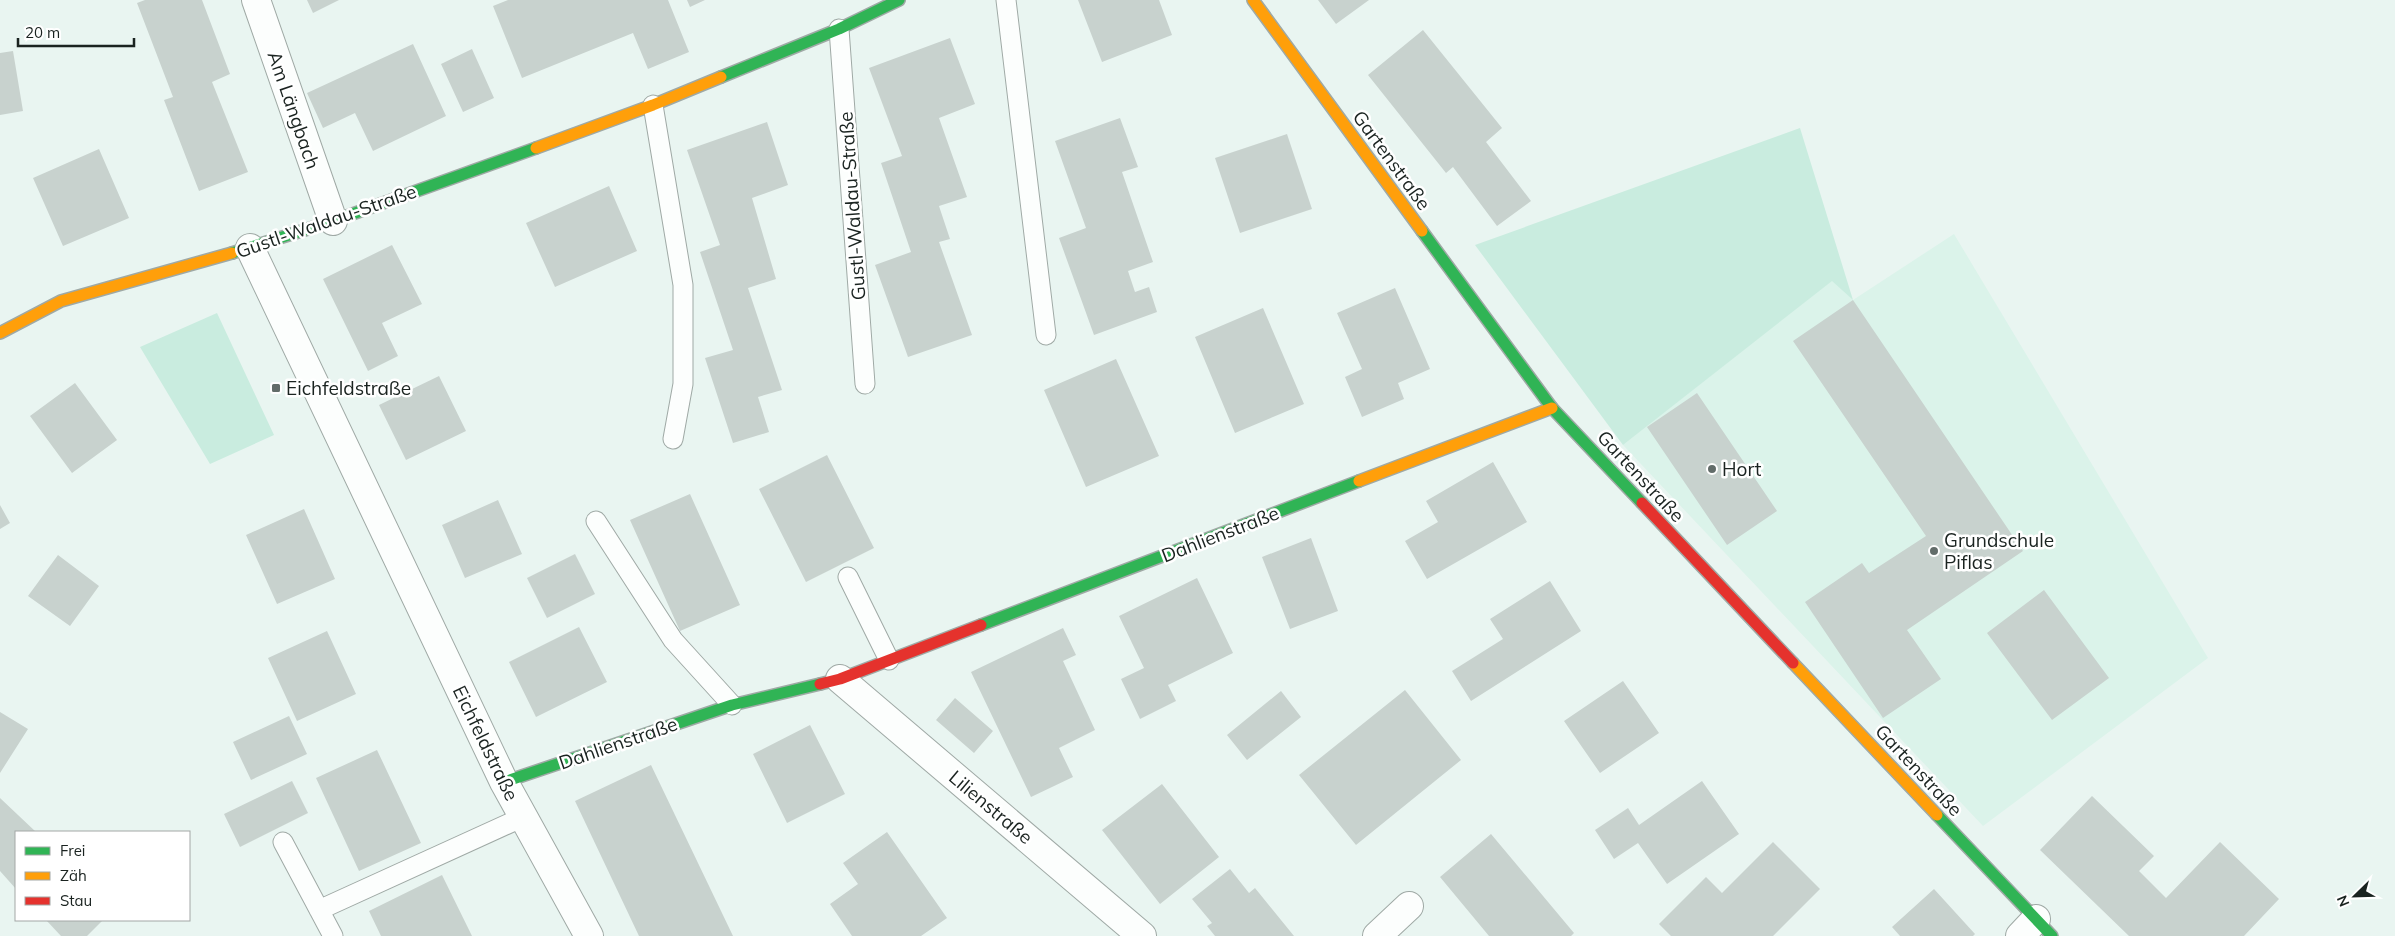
<svg xmlns="http://www.w3.org/2000/svg" width="2395" height="936" font-family="Mulish,sans-serif">
<style>
.built{fill:#dbf3ea}
.green{fill:#c9ecdf}
.building{fill:#c8d2ce}
.lines{fill:none;stroke-linecap:round;stroke-linejoin:round}
.lane-casing{stroke:#9fa9a5;stroke-width:21}
.street-casing{stroke:#9fa9a5;stroke-width:30}
.fast-casing{stroke:#9fa9a5;stroke-width:14}
.slow-casing{stroke:#9fa9a5;stroke-width:14}
.jam-casing{stroke:#9fa9a5;stroke-width:14}
.lane{stroke:#fcfefd;stroke-width:19}
.street{stroke:#fcfefd;stroke-width:28}
.fast{stroke:#30b455;stroke-width:11}
.slow{stroke:#ff9f0a;stroke-width:11}
.jam{stroke:#e5322d;stroke-width:11}
.poi-dot{fill:#626c69;stroke:#fff;stroke-width:2}
.labels{text-anchor:middle;dominant-baseline:central;stroke-width:5;stroke-linejoin:round;paint-order:stroke}
.street-label{font-size:19px;fill:#1a2320;stroke:#fff}
.poi-label{font-size:19px;fill:#1a2320;stroke:#fff;text-anchor:start}
</style>
<rect width="100%" height="100%" fill="#e9f5f1"/>
<path class="built" d="M 1954,234 L 2208,658 L 1983,826 L 1623,445 L 1832,280 L 1853,300 Z"/>
<path class="green" d="M 1800,128 L 1853,300 L 1832,281 L 1623,445 L 1475,245 Z
M 217,313 L 274,435 L 210,464 L 140,347 Z"/>
<path class="building" d="M 145,0 L 202,0 L 230,74 L 212,82 L 248,172 L 199,191 L 164,100 L 173,97 L 137,3 Z
M 307,0 L 339,0 L 313,13 Z
M 508,0 L 668,0 L 689,52 L 648,69 L 633,33 L 522,78 L 493,6 Z
M 687,0 L 705,0 L 690,7 Z
M 1078,0 L 1159,0 L 1172,35 L 1102,62 Z
M 1318,0 L 1369,0 L 1336,24 Z
M 1423,30 L 1502,128 L 1486,142 L 1531,201 L 1497,226 L 1453,167 L 1446,173 L 1368,75 Z
M 950,38 L 975,104 L 939,118 L 967,197 L 939,206 L 950,239 L 939,242 L 972,335 L 908,357 L 875,265 L 911,252 L 881,163 L 902,156 L 869,68 Z
M 413,44 L 446,116 L 373,151 L 355,113 L 323,128 L 307,93 Z
M 472,49 L 494,98 L 463,112 L 441,64 Z
M 13,51 L 23,111 L 0,115 L 0,53 Z
M 1120,118 L 1138,167 L 1122,172 L 1153,262 L 1128,271 L 1135,292 L 1149,287 L 1157,312 L 1094,335 L 1059,238 L 1086,228 L 1055,141 Z
M 767,122 L 788,185 L 752,198 L 776,279 L 748,288 L 782,390 L 758,397 L 769,432 L 733,443 L 705,358 L 733,350 L 700,252 L 720,245 L 687,150 Z
M 1287,134 L 1312,209 L 1240,233 L 1215,158 Z
M 99,149 L 129,218 L 63,246 L 33,178 Z
M 609,186 L 637,251 L 555,287 L 526,223 Z
M 392,245 L 422,304 L 382,323 L 398,356 L 368,371 L 323,279 Z
M 1395,288 L 1430,369 L 1398,383 L 1404,399 L 1362,417 L 1345,377 L 1362,369 L 1337,313 Z
M 1853,300 L 2023,551 L 1907,630 L 1941,679 L 1883,718 L 1805,602 L 1862,563 L 1869,573 L 1926,536 L 1793,341 Z
M 1263,308 L 1304,404 L 1235,433 L 1195,337 Z
M 1116,359 L 1159,456 L 1086,487 L 1044,390 Z
M 439,376 L 466,431 L 406,460 L 379,405 Z
M 75,383 L 117,440 L 72,473 L 30,416 Z
M 1697,393 L 1777,511 L 1727,545 L 1647,427 Z
M 827,455 L 874,548 L 806,582 L 759,489 Z
M 1493,462 L 1527,522 L 1427,579 L 1405,541 L 1438,522 L 1426,501 Z
M 690,494 L 740,605 L 680,631 L 630,520 Z
M 498,500 L 522,554 L 465,578 L 442,525 Z
M 0,505 L 10,523 L 0,529 Z
M 304,509 L 335,579 L 277,604 L 246,535 Z
M 1311,538 L 1338,611 L 1290,629 L 1262,557 Z
M 575,554 L 595,594 L 547,618 L 527,578 Z
M 58,555 L 99,586 L 70,626 L 28,596 Z
M 1197,578 L 1233,653 L 1168,685 L 1176,701 L 1140,719 L 1121,679 L 1144,668 L 1119,616 Z
M 1550,581 L 1581,631 L 1471,701 L 1452,671 L 1503,639 L 1490,619 Z
M 2044,590 L 2109,678 L 2052,720 L 1987,633 Z
M 579,627 L 607,682 L 536,717 L 509,662 Z
M 1063,628 L 1076,655 L 1063,661 L 1095,730 L 1059,748 L 1073,777 L 1031,797 L 971,672 Z
M 327,631 L 356,694 L 297,721 L 268,658 Z
M 1623,681 L 1659,733 L 1600,773 L 1564,721 Z
M 1405,690 L 1461,760 L 1356,845 L 1299,775 Z
M 1281,691 L 1301,717 L 1247,760 L 1227,735 Z
M 955,698 L 993,731 L 974,753 L 936,720 Z
M 0,712 L 28,729 L 0,773 Z
M 289,716 L 307,754 L 251,780 L 233,742 Z
M 810,725 L 845,794 L 787,823 L 753,754 Z
M 377,750 L 421,843 L 359,871 L 316,778 Z
M 651,765 L 733,936 L 639,936 L 575,801 Z
M 292,781 L 308,813 L 240,847 L 224,814 Z
M 1702,781 L 1739,834 L 1667,884 L 1638,843 L 1614,859 L 1595,830 L 1628,808 L 1639,825 Z
M 1162,784 L 1219,857 L 1160,904 L 1102,830 Z
M 2092,796 L 2154,856 L 2139,871 L 2166,898 L 2220,842 L 2279,899 L 2244,936 L 2129,936 L 2040,850 Z
M 0,798 L 36,832 L 16,832 L 16,889 L 0,871 Z
M 887,832 L 947,918 L 921,936 L 852,936 L 830,904 L 858,884 L 843,863 Z
M 1491,834 L 1574,933 L 1571,936 L 1489,936 L 1440,877 Z
M 1773,842 L 1820,889 L 1773,936 L 1671,936 L 1659,924 L 1706,877 L 1722,893 Z
M 1230,869 L 1249,893 L 1255,888 L 1294,936 L 1215,936 L 1207,926 L 1212,923 L 1192,899 Z
M 442,875 L 472,936 L 381,936 L 369,911 Z
M 1934,889 L 1975,934 L 1973,936 L 1900,936 L 1892,927 Z
M 46,920 L 103,920 L 87,936 L 61,936 Z"/>
<g class="lines">
<defs>
<path id="lane" d="M 1006,0 L 1046,335
M 839,29 L 865,384
M 653,105 L 683,285 L 683,384 L 673,439
M 596,521 L 673,640 L 732,705
M 848,577 L 889,660
M 283,842 L 333,936
M 319,910 L 523,817"/>
<path id="street" d="M 256,0 L 333,221
M 250,248 L 504,782 L 589,936
M 840,679 L 1142,936
M 1377,936 L 1409,906
M 2020,936 L 2036,919"/>
<path id="fast" d="M 721,77 L 839,29 L 899,0
M 1422,231 L 1552,408 L 1642,503
M 232,253 L 333,221 L 536,148
M 981,625 L 1359,481
M 504,782 L 732,705 L 820,684
M 1937,815 L 2052,936"/>
<path id="slow" d="M 1253,0 L 1422,231
M 536,148 L 653,105 L 721,77
M 0,333 L 61,301 L 232,253
M 1359,481 L 1552,408
M 1793,663 L 1937,815"/>
<path id="jam" d="M 1642,503 L 1793,663
M 820,684 L 840,679 L 981,625"/>
</defs>
<use href="#lane" class="lane-casing"/>
<use href="#street" class="street-casing"/>
<use href="#fast" class="fast-casing"/>
<use href="#slow" class="slow-casing"/>
<use href="#jam" class="jam-casing"/>
<use href="#lane" class="lane"/>
<use href="#street" class="street"/>
<use href="#fast" class="fast"/>
<use href="#slow" class="slow"/>
<use href="#jam" class="jam"/>
</g>
<g class="poi-dot">
<rect x="271" y="383" width="10" height="10" rx="2.5"/>
<circle cx="1712" cy="469" r="5"/>
<circle cx="1934" cy="551" r="5"/>
</g>
<g class="labels">
<g class="street-label">
<text transform="translate(294 110) rotate(71)">Am Längbach</text>
<text transform="translate(1392 160) rotate(54)">Gartenstraße</text>
<text transform="translate(852 206) rotate(-94)">Gustl-Waldau-Straße</text>
<text transform="translate(326 221) rotate(-19)">Gustl-Waldau-Straße</text>
<text transform="translate(1641 476) rotate(47)">Gartenstraße</text>
<text transform="translate(1220 534) rotate(-21)">Dahlienstraße</text>
<text transform="translate(486 743) rotate(64)">Eichfeldstraße</text>
<text transform="translate(618 743) rotate(-19)">Dahlienstraße</text>
<text transform="translate(1919 770) rotate(47)">Gartenstraße</text>
<text transform="translate(991 807) rotate(40)">Lilienstraße</text>
</g>
<g class="poi-label">
<text x="286" y="388">Eichfeldstraße</text>
<text x="1722" y="469">Hort</text>
<text x="1944" y="540">Grundschule<tspan x="1944" dy="22">Piflas</tspan></text>
</g>
</g>
<rect x="15" y="831" width="175" height="90" fill="#ffffff" stroke="#a3a7a6"/>
<rect x="25" y="847" width="25" height="8" fill="#30b455" stroke="#a3a7a6"/>
<text x="60" y="856" font-size="15" fill="#1a2320">Frei</text>
<rect x="25" y="872" width="25" height="8" fill="#ff9f0a" stroke="#a3a7a6"/>
<text x="60" y="881" font-size="15" fill="#1a2320">Zäh</text>
<rect x="25" y="897" width="25" height="8" fill="#e5322d" stroke="#a3a7a6"/>
<text x="60" y="906" font-size="15" fill="#1a2320">Stau</text>
<g transform="translate(2355 896) rotate(247)" stroke="#ffffff" stroke-width="4" paint-order="stroke">
<path d="M0-4L9 19L0 12L-9 19Z" fill="#1a2320"/>
<text y="-8" font-size="14" font-weight="bold" text-anchor="middle" fill="#1a2320">N</text>
</g>
<path d="M18 38v8h116v-8" fill="none" stroke="#1a2320" stroke-width="2.5"/>
<text x="25" y="38" font-size="15" fill="#1a2320" stroke="#ffffff" stroke-width="4" paint-order="stroke">20 m</text>
</svg>
